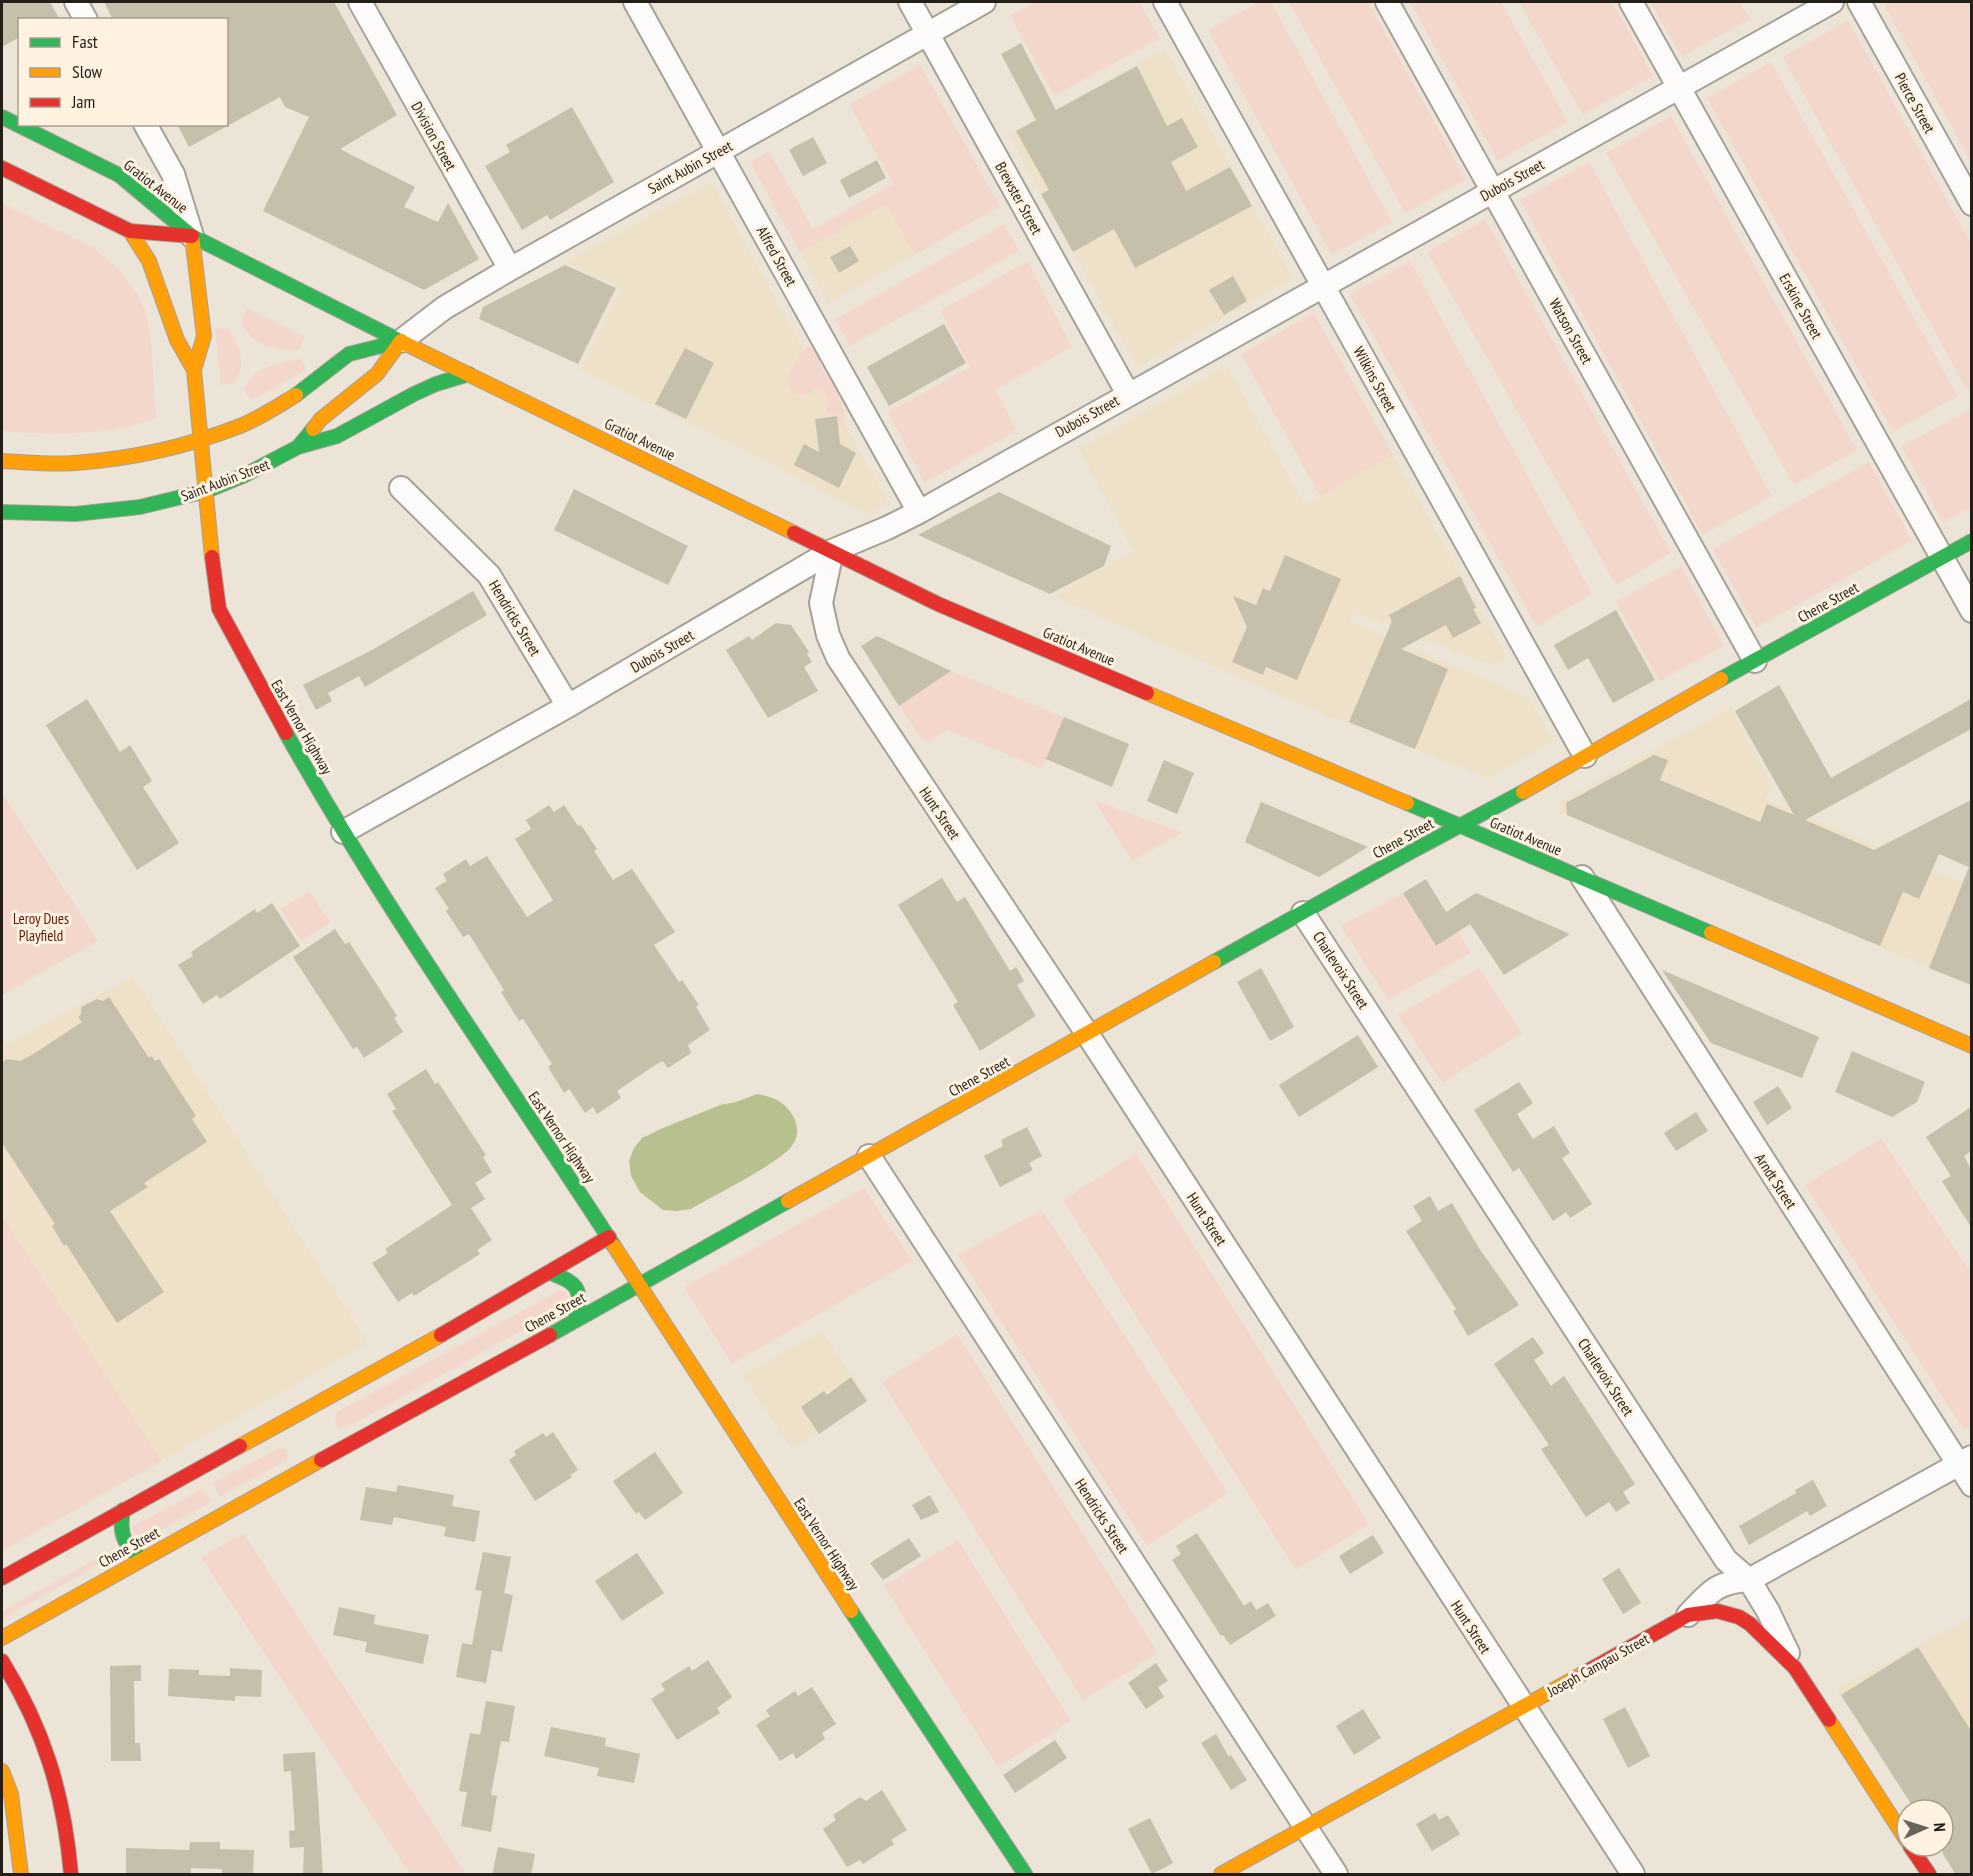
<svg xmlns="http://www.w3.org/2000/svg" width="1973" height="1876" font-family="'PT Sans Narrow',sans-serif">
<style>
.built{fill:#efe0ca}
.green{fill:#f3d7cd}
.water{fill:#b8c090}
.building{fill:#c5bfac}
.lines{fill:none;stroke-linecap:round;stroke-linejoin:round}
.street-casing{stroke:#a6a097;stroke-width:26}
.fast-casing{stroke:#a6a097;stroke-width:16}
.slow-casing{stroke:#a6a097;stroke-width:16}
.jam-casing{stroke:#a6a097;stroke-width:16}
.street{stroke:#fcfbf9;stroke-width:22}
.fast{stroke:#30b455;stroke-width:14}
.slow{stroke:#ff9f0a;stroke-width:14}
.jam{stroke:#e5322d;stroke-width:14}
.labels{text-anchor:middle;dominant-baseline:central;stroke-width:6;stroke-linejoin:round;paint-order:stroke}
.street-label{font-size:15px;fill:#231e16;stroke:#fff2e1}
.park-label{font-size:15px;fill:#661407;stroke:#fff2e1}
</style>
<rect width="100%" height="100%" fill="#ece4d7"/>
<path class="built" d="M 1165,48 L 1293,278 L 1137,367 L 1009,136 Z
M 711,182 L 888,502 L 867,515 L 764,460 L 580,369 L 621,288 L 567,262 Z
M 887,204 L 915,255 L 829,303 L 800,253 Z
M 1227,366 L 1305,505 L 1393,455 L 1507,657 L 1493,666 L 1354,612 L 1349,621 L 1529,698 L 1554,741 L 1488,778 L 1311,709 L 1052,596 L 1133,551 L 1079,449 Z
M 1731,708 L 1772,786 L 1765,799 L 1971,886 L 1971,985 L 1563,813 L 1562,801 Z
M 133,976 L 368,1343 L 2,1551 L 2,1047 Z
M 822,1331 L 868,1399 L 792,1450 L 743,1375 Z
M 1971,1617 L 1971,1874 L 1960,1874 L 1941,1846 L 1943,1846 L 1943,1810 L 1917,1810 L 1836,1690 Z"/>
<path class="green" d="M 1035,2 L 1139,2 L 1160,38 L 1054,96 L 1010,15 Z
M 1259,2 L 1271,2 L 1392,222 L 1332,255 L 1208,30 Z
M 1289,2 L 1368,2 L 1466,180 L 1405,213 Z
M 1410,2 L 1501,2 L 1568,122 L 1498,161 Z
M 1519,2 L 1612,2 L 1653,76 L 1583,115 Z
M 1650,2 L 1740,2 L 1750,19 L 1682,57 Z
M 1888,2 L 1971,2 L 1971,162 L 1884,4 Z
M 1848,20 L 1971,244 L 1972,388 L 1967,390 L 1783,57 Z
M 1771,62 L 1958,396 L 1893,432 L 1707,98 Z
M 920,65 L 1000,206 L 915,255 L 886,205 L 800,253 L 750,162 L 769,151 L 813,229 L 893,184 L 849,104 Z
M 1671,116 L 1857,450 L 1794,485 L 1606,153 Z
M 1589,162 L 1772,496 L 1703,535 L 1520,200 Z
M 2,203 L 96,249 L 122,273 L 140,299 L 147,316 L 151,341 L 156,418 C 146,421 135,426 124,428 C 84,435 42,435 2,431 Z
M 1485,219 L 1671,553 L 1616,585 L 1427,252 Z
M 1004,224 L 1019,251 L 850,346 L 835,319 Z
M 1027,261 L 1072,347 L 995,390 L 1017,430 L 925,483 L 888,412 L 970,367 L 940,311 Z
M 1410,261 L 1592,594 L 1537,627 L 1350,294 Z
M 247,308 L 305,337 L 299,350 C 273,350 252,347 241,321 Z
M 1314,313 L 1393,455 L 1320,496 L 1241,354 Z
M 228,328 C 240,348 246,361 236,383 L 221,385 L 215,329 Z
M 810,346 L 820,358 L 822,371 C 832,379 840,387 838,400 L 841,402 L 844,412 L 842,424 L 839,421 L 837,416 L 826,412 L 827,400 L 823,389 L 812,386 L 811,395 L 797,395 L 790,388 L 786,379 L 802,350 Z
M 300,359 L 307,370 L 251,401 L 244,389 C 254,367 278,362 300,359 Z
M 1971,409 L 1971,507 L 1943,523 L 1902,446 Z
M 1869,462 L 1912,541 L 1756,628 L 1713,549 Z
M 1681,566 L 1724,646 L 1659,681 L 1616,602 Z
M 951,671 L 1064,717 L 1042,769 L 948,730 L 925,743 L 899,706 Z
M 2,793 L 98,941 L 2,995 Z
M 1094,800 L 1183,833 L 1132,861 Z
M 310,891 L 330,923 L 301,941 L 280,909 Z
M 1403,893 L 1435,946 L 1458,932 L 1471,953 L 1388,1000 L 1341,926 Z
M 1479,968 L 1522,1033 L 1442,1083 L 1398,1015 Z
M 1881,1138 L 1971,1273 L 1972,1426 L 1964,1430 L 1805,1185 Z
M 1136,1154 L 1369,1524 L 1296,1570 L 1063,1200 Z
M 864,1188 L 912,1261 L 732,1364 L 684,1287 Z
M 1042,1210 L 1228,1493 L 1147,1546 L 958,1255 Z
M 2,1216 L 162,1461 L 2,1551 Z
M 560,1290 L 566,1292 L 568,1305 L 346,1428 L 339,1428 L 335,1422 L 337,1412 Z
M 957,1334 L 1158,1653 L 1083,1700 L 882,1382 Z
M 279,1448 L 287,1449 L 287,1460 L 220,1497 L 213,1483 Z
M 203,1488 L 211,1502 L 139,1543 L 132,1527 Z
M 243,1533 L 466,1874 L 410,1874 L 201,1557 Z
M 958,1540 L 1071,1721 L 998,1767 L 884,1586 Z
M 109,1552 L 114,1556 L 5,1617 L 2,1617 L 2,1611 Z"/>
<path class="water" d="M 757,1094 C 774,1097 786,1102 794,1118 C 798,1127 799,1135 793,1144 C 783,1162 712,1196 691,1209 L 676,1211 L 663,1210 L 640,1192 L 631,1176 L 629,1161 L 634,1148 L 642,1138 L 663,1128 L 720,1105 L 736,1102 Z"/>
<path class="building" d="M 2,2 L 50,2 L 60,20 L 20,20 L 20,37 L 2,47 Z
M 104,2 L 334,2 L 397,115 L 340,149 L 415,187 L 404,207 L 438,222 L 448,203 L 479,259 L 424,290 L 263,211 L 309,117 L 285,107 L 280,97 L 189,147 L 177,124 L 226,124 L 226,20 L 113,20 Z
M 1021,43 L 1056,110 L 1137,66 L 1167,126 L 1182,118 L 1198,147 L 1171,162 L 1186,191 L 1230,167 L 1252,206 L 1135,268 L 1114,229 L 1073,252 L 1041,194 L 1049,190 L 1016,131 L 1036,120 L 1001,54 Z
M 572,107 L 614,182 L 550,220 L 547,215 L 522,230 L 485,166 L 510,152 L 506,145 Z
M 813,137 L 827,163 L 803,176 L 789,150 Z
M 877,160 L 886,178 L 849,198 L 840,180 Z
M 850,246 L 859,261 L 839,273 L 830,257 Z
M 565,265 L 616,288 L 578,364 L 479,319 L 483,307 Z
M 1233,276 L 1247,301 L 1224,315 L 1209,290 Z
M 944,324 L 966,363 L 889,406 L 867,367 Z
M 685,348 L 714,363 L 686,419 L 655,404 Z
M 837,416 L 840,444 L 856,453 L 839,488 L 794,465 L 804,444 L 819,452 L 815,419 Z
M 574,489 L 688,546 L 668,585 L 554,530 Z
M 999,492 L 1111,546 L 1104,566 L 1050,594 L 918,535 Z
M 1285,555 L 1341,579 L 1297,680 L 1266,667 L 1263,675 L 1232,662 L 1247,627 L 1233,596 L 1256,605 L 1263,588 L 1270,591 Z
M 1460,576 L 1476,608 L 1473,609 L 1481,623 L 1453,638 L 1446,625 L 1401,649 L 1448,669 L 1415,749 L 1349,722 L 1392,621 L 1389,615 Z
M 473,591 L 487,615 L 365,687 L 359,676 L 328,693 L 332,701 L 316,710 L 303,685 L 372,650 Z
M 1616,610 L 1655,680 L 1613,703 L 1588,658 L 1568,670 L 1554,645 Z
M 776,623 L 791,625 L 809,652 L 807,654 L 812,662 L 804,667 L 818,691 L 768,718 L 726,650 L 749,636 L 752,640 Z
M 877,636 L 951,671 L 899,706 L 861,646 Z
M 1779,685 L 1831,778 L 1971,699 L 1971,729 L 1805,820 L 1874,850 L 1971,800 L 1971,985 L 1929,968 L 1969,867 L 1939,854 L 1919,899 L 1903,892 L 1880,946 L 1567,815 L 1566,803 L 1654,755 L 1668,760 L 1660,780 L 1760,822 L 1767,804 L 1794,815 L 1735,711 Z
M 87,699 L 120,752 L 130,745 L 152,781 L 143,787 L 179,843 L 137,870 L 46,725 Z
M 1064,717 L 1129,744 L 1112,787 L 1046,759 Z
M 1164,760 L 1194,773 L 1177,814 L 1147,801 Z
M 1261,802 L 1368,847 L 1319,877 L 1245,842 Z
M 549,805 L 554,812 L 564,805 L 578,826 L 581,825 L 597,849 L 594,851 L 613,880 L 632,869 L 675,932 L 654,945 L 679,982 L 682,980 L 699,1005 L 696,1007 L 710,1030 L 688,1045 L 691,1053 L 668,1068 L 663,1061 L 652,1067 L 617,1091 L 621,1098 L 597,1114 L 593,1107 L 585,1113 L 569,1089 L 564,1093 L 548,1067 L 552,1064 L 523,1019 L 519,1021 L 501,992 L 504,990 L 469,934 L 463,937 L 446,911 L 449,909 L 435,888 L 447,881 L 443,874 L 466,859 L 470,866 L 487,856 L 527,917 L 553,900 L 515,839 L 531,829 L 526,820 Z
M 942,878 L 957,902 L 965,897 L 1010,971 L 1016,967 L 1024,981 L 1017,985 L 1036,1016 L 980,1051 L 953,1005 L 958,1002 L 898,905 Z
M 1426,879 L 1446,912 L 1476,893 L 1570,934 L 1504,975 L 1470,924 L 1436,946 L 1403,893 Z
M 272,903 L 300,946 L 220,999 L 217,995 L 203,1004 L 178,965 L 193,956 L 191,952 L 255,909 L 257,913 Z
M 335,929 L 345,944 L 349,942 L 379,988 L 397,1016 L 394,1018 L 403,1032 L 364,1058 L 357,1047 L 353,1049 L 293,957 Z
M 1261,968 L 1294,1027 L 1270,1041 L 1237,982 Z
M 1662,970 L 1819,1037 L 1802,1078 L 1711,1043 Z
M 109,997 L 149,1058 L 152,1056 L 155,1061 L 159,1059 L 196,1116 L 192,1119 L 207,1142 L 144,1183 L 148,1187 L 110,1211 L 164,1292 L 117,1323 L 66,1244 L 64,1246 L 52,1226 L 55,1224 L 2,1143 L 2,1063 L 7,1059 L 20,1061 L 35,1053 L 82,1022 L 78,1017 L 81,1015 L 81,1007 L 97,999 L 103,1001 Z
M 1358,1035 L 1378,1067 L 1299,1117 L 1279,1085 Z
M 1852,1051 L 1925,1082 L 1917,1102 L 1892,1117 L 1835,1092 Z
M 426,1069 L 435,1084 L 438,1082 L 486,1155 L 483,1157 L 492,1172 L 475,1183 L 485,1199 L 471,1208 L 492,1240 L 477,1250 L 480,1254 L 414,1296 L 412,1293 L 398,1302 L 372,1263 L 388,1253 L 385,1249 L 452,1205 L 392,1111 L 396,1109 L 387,1094 Z
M 1519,1082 L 1533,1103 L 1517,1114 L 1533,1139 L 1554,1126 L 1570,1153 L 1562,1158 L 1592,1204 L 1570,1218 L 1566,1212 L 1553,1221 L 1519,1168 L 1513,1172 L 1474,1110 Z
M 1778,1086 L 1792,1108 L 1767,1125 L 1753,1102 Z
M 1971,1107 L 1971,1151 L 1964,1156 L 1971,1169 L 1971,1227 L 1942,1181 L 1951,1176 L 1926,1137 Z
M 1696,1112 L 1708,1131 L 1676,1151 L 1664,1133 Z
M 1027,1127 L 1042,1156 L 1029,1163 L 1033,1170 L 1000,1187 L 984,1156 L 1003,1146 L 1001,1140 Z
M 1430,1196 L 1438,1211 L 1452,1203 L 1479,1248 L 1519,1305 L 1468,1336 L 1453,1311 L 1456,1309 L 1406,1231 L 1422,1221 L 1413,1206 Z
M 1533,1337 L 1544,1353 L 1534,1360 L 1551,1386 L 1564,1376 L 1635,1484 L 1623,1492 L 1630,1503 L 1616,1512 L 1609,1502 L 1586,1517 L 1541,1449 L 1549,1445 L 1494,1364 Z
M 851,1377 L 867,1401 L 819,1434 L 801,1407 L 824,1391 L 827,1395 Z
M 553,1432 L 578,1470 L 570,1475 L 572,1477 L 535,1501 L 509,1460 L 516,1455 L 514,1451 L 543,1433 L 546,1437 Z
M 655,1452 L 683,1493 L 645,1520 L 639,1512 L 636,1514 L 613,1481 Z
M 1813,1480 L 1827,1506 L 1810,1516 L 1807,1511 L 1749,1545 L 1739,1526 L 1796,1493 L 1795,1490 Z
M 398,1485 L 454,1495 L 452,1506 L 480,1511 L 475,1542 L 444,1536 L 446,1527 L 394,1517 L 392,1525 L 360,1520 L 366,1487 L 396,1492 Z
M 930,1495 L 939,1512 L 921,1520 L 912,1505 Z
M 1197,1533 L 1244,1606 L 1251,1601 L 1256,1610 L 1268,1603 L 1276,1616 L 1230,1645 L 1223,1635 L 1221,1636 L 1172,1560 L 1181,1554 L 1176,1546 Z
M 1373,1535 L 1384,1553 L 1350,1574 L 1339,1556 Z
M 909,1538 L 921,1556 L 883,1580 L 870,1563 Z
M 483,1552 L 511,1557 L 504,1593 L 513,1595 L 502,1652 L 492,1650 L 486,1683 L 456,1677 L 462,1643 L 472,1645 L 482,1591 L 475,1590 Z
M 637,1553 L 664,1593 L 622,1621 L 595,1581 Z
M 1619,1568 L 1641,1603 L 1623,1614 L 1602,1579 Z
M 339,1607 L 375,1615 L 374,1624 L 429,1635 L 423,1664 L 365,1652 L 367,1642 L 333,1635 Z
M 1918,1647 L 1971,1731 L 1971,1875 L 1956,1875 L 1943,1854 L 1943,1810 L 1915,1810 L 1841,1695 Z
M 708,1660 L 732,1697 L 717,1708 L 720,1713 L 677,1740 L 651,1699 L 665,1690 L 661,1684 L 689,1666 L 692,1671 Z
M 1156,1663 L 1168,1681 L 1158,1687 L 1164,1697 L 1146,1709 L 1128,1683 Z
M 141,1665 L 141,1681 L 134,1681 L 135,1743 L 140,1743 L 141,1761 L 111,1761 L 110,1666 Z
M 230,1668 L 262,1670 L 261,1697 L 235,1696 L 235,1701 L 168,1696 L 169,1669 L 199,1670 L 199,1675 L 230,1676 Z
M 812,1687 L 836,1724 L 822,1733 L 825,1739 L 796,1759 L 793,1753 L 780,1761 L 756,1725 L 770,1716 L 766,1710 L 795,1691 L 798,1696 Z
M 486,1701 L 515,1706 L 509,1742 L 501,1741 L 491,1795 L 497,1796 L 491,1832 L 461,1826 L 467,1792 L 459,1791 L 470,1733 L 480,1735 Z
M 1625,1707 L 1650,1756 L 1628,1768 L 1603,1719 Z
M 1363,1709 L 1381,1738 L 1354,1755 L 1336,1726 Z
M 551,1727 L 606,1738 L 605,1746 L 640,1754 L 634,1783 L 597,1776 L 599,1768 L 544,1756 Z
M 1216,1734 L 1229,1757 L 1231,1755 L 1247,1780 L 1231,1790 L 1201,1743 Z
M 1055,1740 L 1067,1758 L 1015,1793 L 1003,1775 Z
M 315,1752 L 323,1875 L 303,1875 L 304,1847 L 290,1848 L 289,1831 L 295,1830 L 291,1771 L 284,1772 L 283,1754 Z
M 882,1790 L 907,1830 L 891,1840 L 894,1844 L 863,1864 L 860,1860 L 847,1867 L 823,1829 L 836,1820 L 833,1815 L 860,1797 L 866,1801 Z
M 1435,1813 L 1439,1820 L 1448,1815 L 1460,1834 L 1432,1851 L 1416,1824 Z
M 1150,1818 L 1173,1863 L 1152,1874 L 1128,1829 Z
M 190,1842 L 220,1842 L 220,1849 L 254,1850 L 253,1875 L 222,1875 L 222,1869 L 191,1868 L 191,1875 L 126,1875 L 126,1848 L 189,1850 Z
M 498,1847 L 535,1854 L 531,1875 L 492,1875 Z"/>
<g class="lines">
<defs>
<path id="street" d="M 76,2 L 86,20
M 360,2 L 510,269
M 635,2 L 919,512
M 910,2 L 1128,394
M 1165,2 L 1585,756
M 1387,2 L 1755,661
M 1631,2 L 1972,611
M 1859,2 L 1972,204
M 145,124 L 173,174 L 192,236
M 401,341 L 444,308 L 510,269 L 984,2
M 401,488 L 489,575 L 568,706
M 832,551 L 821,603 L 828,635 L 838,658 L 1088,1035 L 1633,1874
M 343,832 L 568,706 L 832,551 L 887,528 L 919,512 L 1832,2
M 1582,877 L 1972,1485
M 1303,913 L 1726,1560 L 1749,1580 L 1768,1611 L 1788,1653
M 869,1156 L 1336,1874
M 1688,1615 C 1710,1592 1716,1582 1749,1580 L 1972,1457"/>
<path id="fast" d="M 2,117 L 119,175 L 192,236 L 402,342
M 296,395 L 349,354 L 401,341
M 298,447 L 337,436 L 414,394 L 436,384 L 469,374
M 2,512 L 75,514 L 140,507 L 206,491 L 245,475 L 298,447 L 313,429
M 1721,679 L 1972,541
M 286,733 C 385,910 504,1076 614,1246
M 1407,803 L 1711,933
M 1214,962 L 1405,855 L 1523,792
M 550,1273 C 580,1283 583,1291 575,1321
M 550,1335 L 788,1201
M 123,1510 C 119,1533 123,1545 142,1559
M 851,1611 L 1025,1874"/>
<path id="slow" d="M 130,231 L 149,261 L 177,340 L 194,370
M 192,236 L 204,336 L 194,370 L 212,557
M 402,342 L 794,533
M 313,429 L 321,419 L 377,374 L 401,341
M 2,461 C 26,462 51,465 75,463 C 130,459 189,446 240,426 C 260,418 278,406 296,395
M 1147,693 L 1407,803
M 1523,792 L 1721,679
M 1711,933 L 1972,1046
M 788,1201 L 1214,962
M 614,1246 L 851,1611
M 240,1446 L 441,1335
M 2,1638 L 321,1460
M 1829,1720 L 1907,1841
M 2,1771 L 11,1794 L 21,1874
M 1221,1874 L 1584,1673"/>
<path id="jam" d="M 2,168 L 130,231 L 192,236
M 794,533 L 938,604 L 1147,693
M 212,557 L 219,609 L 286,733
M 441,1335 L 609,1237
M 321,1460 L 550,1335
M 2,1578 L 240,1446
M 2,1661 C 44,1729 64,1794 71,1874
M 1584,1673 L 1688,1615 L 1717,1611 L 1739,1617 L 1750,1624 L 1795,1668 L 1829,1720
M 1910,1846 L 1929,1874"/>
</defs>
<use href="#street" class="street-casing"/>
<use href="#fast" class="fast-casing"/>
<use href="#slow" class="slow-casing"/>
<use href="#jam" class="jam-casing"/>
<use href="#street" class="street"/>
<use href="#fast" class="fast"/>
<use href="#slow" class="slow"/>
<use href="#jam" class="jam"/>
</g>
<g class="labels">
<g class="street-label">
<text transform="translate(1915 103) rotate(61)">Pierce Street</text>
<text transform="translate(434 136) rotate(61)">Division Street</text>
<text transform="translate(690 167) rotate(-29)">Saint Aubin Street</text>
<text transform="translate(1512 180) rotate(-29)">Dubois Street</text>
<text transform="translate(156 186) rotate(38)">Gratiot Avenue</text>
<text transform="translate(1019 198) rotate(61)">Brewster Street</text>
<text transform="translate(777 256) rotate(61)">Alfred Street</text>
<text transform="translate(1801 306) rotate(61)">Erskine Street</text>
<text transform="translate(1571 331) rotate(61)">Watson Street</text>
<text transform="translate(1375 379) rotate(61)">Wilkins Street</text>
<text transform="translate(1087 416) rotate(-29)">Dubois Street</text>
<text transform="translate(640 439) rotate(26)">Gratiot Avenue</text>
<text transform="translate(225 480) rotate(-21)">Saint Aubin Street</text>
<text transform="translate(1828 602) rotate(-29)">Chene Street</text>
<text transform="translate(515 618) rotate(59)">Hendricks Street</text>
<text transform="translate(1079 646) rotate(23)">Gratiot Avenue</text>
<text transform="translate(662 651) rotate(-30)">Dubois Street</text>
<text transform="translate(302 727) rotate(60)">East Vernor Highway</text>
<text transform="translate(940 813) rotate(56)">Hunt Street</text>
<text transform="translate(1526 836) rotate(23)">Gratiot Avenue</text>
<text transform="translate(1403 838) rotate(-29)">Chene Street</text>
<text transform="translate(1341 970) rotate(57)">Charlevoix Street</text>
<text transform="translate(979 1076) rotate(-29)">Chene Street</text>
<text transform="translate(562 1137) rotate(56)">East Vernor Highway</text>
<text transform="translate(1776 1181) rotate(57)">Arndt Street</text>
<text transform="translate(1207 1219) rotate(57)">Hunt Street</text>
<text transform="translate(555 1312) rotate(-29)">Chene Street</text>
<text transform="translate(1606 1377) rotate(57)">Charlevoix Street</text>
<text transform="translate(1102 1516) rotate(57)">Hendricks Street</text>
<text transform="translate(827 1544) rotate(57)">East Vernor Highway</text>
<text transform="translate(129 1547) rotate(-29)">Chene Street</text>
<text transform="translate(1471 1627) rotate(57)">Hunt Street</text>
<text transform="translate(1598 1665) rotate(-29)">Joseph Campau Street</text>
</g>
<g class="park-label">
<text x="41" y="918">Leroy Dues<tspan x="41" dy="17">Playfield</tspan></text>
</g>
</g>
<rect width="1973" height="1876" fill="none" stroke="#231e16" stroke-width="6"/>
<rect x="18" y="18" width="210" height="108" fill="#fff2e1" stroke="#a79d90" stroke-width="1.5"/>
<rect x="30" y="38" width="30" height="9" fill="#30b455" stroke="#a79d90" stroke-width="1.5"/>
<text x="72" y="48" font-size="18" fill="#231e16">Fast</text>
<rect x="30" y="68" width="30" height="9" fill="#ff9f0a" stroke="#a79d90" stroke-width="1.5"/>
<text x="72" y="78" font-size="18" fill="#231e16">Slow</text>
<rect x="30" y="98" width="30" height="9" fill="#e5322d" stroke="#a79d90" stroke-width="1.5"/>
<text x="72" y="108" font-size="18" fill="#231e16">Jam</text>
<g transform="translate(1925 1828) rotate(87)"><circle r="28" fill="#fff2e1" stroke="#a79d90" stroke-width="1.5"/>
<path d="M0-4.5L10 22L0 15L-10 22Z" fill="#69635a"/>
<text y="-9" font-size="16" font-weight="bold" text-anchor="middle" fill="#231e16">N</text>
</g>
</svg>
